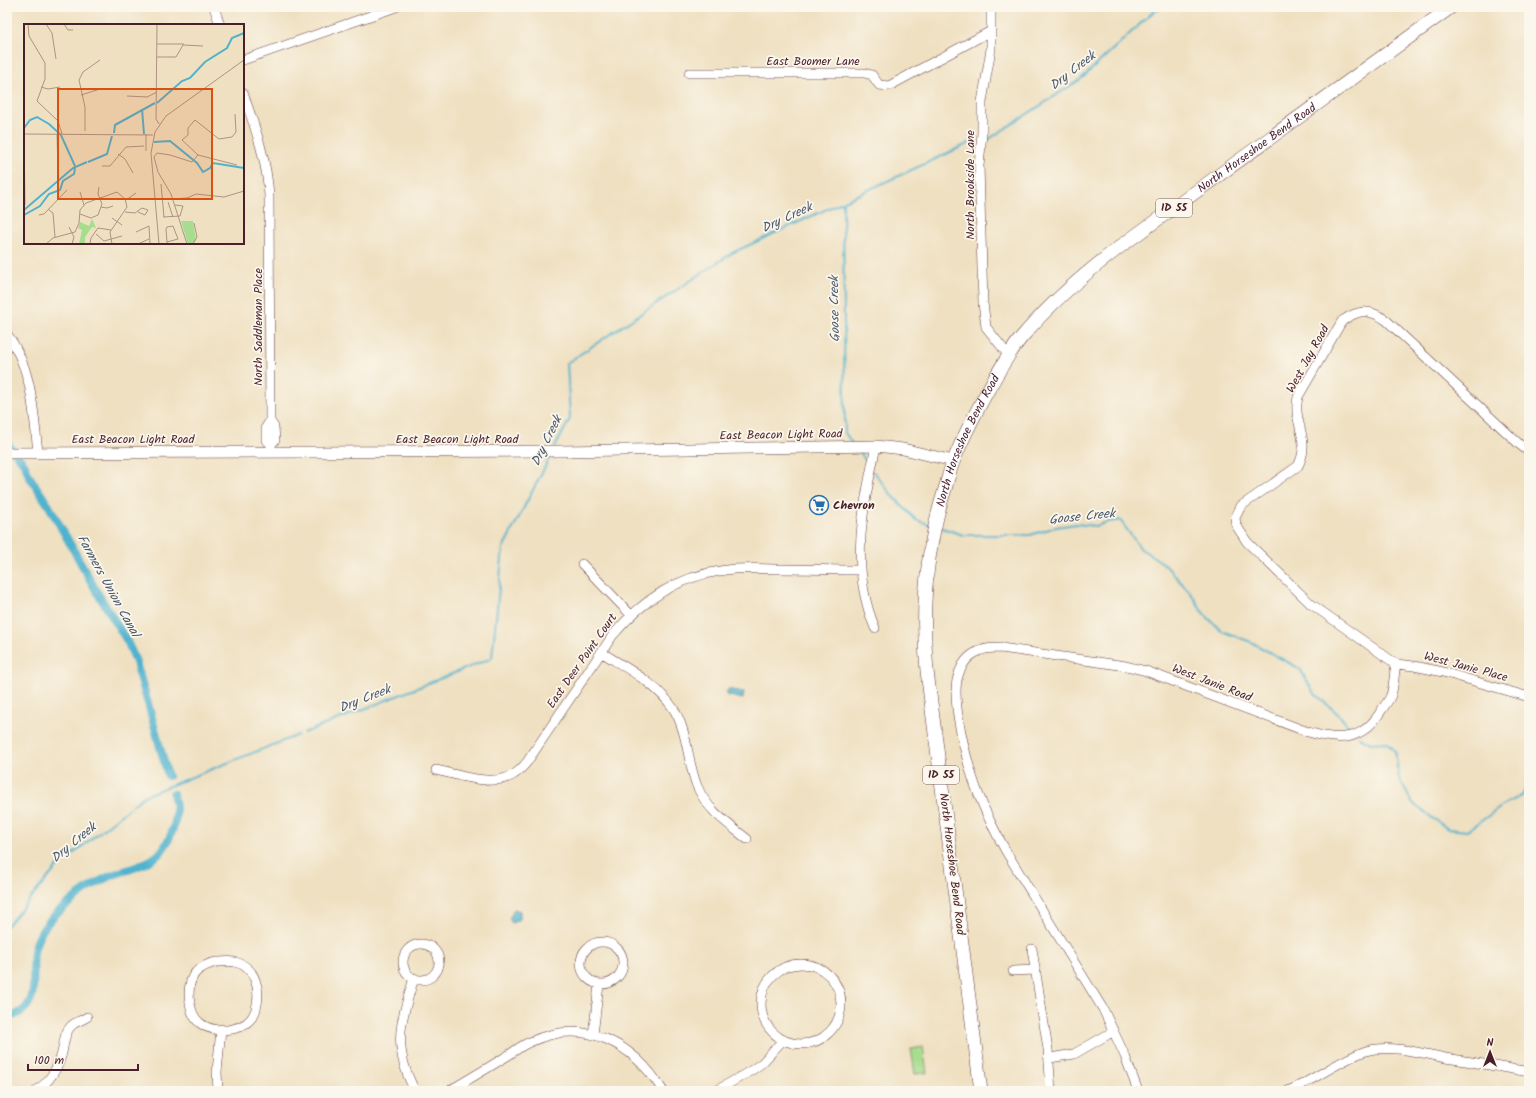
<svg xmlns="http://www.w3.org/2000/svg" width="1536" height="1098" font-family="Kalam,sans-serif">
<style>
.green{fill:#a6dd8e;stroke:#787e5c}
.water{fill:#4fb2ce;stroke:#4c687c}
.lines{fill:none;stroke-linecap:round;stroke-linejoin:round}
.stream{stroke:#4fb2ce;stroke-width:2}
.canal{stroke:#4fb2ce;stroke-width:8}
.minor-casing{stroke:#633c42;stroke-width:10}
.major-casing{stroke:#633c42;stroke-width:12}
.highway-casing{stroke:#633c42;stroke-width:14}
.minor{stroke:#fff;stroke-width:9}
.major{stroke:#fff;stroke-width:11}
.highway{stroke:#fff;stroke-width:13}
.labels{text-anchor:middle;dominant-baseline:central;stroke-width:3.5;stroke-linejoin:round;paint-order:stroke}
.shield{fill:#fbf7ec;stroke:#7f6065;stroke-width:1}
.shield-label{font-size:11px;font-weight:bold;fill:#4a1f2b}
.street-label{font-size:12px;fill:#4a1f2b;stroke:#fbf7ec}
.poi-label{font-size:12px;font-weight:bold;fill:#4a1f2b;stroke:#fbf7ec;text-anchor:start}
.water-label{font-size:13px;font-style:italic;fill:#4c5a6c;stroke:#fbf7ec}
.inset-river{fill:none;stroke:#4fb2ce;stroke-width:2}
.inset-road{fill:none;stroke:#ad9385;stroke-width:1}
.view{fill:#d8530f;fill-opacity:0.15;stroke:#d8530f;stroke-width:2}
.inset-edge{fill:none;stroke:#4a1f2b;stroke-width:2}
</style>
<rect width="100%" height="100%" fill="#fbf7ec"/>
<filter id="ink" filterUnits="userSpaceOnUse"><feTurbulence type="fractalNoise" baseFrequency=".025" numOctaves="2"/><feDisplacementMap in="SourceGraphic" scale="8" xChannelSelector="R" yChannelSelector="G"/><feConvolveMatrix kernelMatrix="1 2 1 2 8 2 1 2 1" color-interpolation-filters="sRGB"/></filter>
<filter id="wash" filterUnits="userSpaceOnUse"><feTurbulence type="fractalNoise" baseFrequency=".012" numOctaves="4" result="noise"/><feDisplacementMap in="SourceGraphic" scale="16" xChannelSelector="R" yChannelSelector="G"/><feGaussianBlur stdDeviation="0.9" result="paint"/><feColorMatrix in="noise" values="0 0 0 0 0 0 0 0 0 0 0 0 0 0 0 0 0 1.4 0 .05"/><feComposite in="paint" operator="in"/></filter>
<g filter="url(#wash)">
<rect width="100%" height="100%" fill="#efe0c1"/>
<path class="green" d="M 923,1047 L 927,1073 L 915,1074 L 911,1049 Z"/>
<path class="water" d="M 728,689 L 744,692 L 743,699 L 726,695 Z
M 515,909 L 520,911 L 520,919 L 512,923 L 509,918 L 512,914 L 513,910 Z"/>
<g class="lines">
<path class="stream" d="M 986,141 L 1081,79 L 1153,12 L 1164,7
M 843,203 L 845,433 L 852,443
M 555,447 L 570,419 L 567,363 L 732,253 L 974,141
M 859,451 L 869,465
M 874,472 L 890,493 L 916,520 L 931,525
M 939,527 L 963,535 L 1030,535 L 1056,527 L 1076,524 L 1096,526 L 1108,522 L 1120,520 L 1141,549 L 1163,563 L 1190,592 L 1204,614 L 1222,631 L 1251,642 L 1300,669 L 1314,693 L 1338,714 L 1354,733
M 304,733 L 492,658 L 503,548 L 551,455
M 1359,737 L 1371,743 L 1386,742 L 1395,751 L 1399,779 L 1413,804 L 1448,829 L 1467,831 L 1508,802 L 1522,796 L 1529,781
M 7,926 L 58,866 L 144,796 L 298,735"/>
<path class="canal" d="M 7,443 L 25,465 L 29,476 L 49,506 L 97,592 L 127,641 L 135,659 L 149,707 L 168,776
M 7,1018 C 44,1008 30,979 34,952 C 37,937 46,923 57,913 C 73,899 90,885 110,876 C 122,871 135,869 147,862 C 151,860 156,857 159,854 C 169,843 177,823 176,809 C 176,804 174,799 173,794"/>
</g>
</g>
<g filter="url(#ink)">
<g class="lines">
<defs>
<path id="minor" d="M 214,7 L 220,25
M 991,7 L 991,49 L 982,102 L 982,133 L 979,166 L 983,303 L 986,327 L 1009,356
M 243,60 L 396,7
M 689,73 L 864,73 L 872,75 L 879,85 L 889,86 L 991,31
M 243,93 C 255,127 267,160 269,196 L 270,421
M 7,334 C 33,370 33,410 38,452
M 271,444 L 266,440 L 266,427 L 270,421 L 274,427 L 275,440 L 271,444 L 271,452
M 582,564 L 631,615
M 875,628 C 849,565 863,510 876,446
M 601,652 C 626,668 656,683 673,708 C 688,731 687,761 697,786 C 707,810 727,823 747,839
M 1396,664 L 1311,604 L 1247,542 L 1236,525 L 1235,518 L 1241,506 L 1298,466 C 1312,439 1292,424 1298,397 L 1342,321 C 1359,309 1369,309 1386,320 L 1519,444 L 1529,452
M 1396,664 L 1414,666 L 1443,672 L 1529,697
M 436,770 C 459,775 492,787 513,775 C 518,772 523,767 527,762 L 613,635 C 641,602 677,577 720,571 C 740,567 761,569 781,569 C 807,569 834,570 860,570
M581 963a21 21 0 1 1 42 0a21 21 0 1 1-42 0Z
M403 962a18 18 0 1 1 36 0a18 18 0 1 1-36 0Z
M 1032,949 L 1048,1049 L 1051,1091
M 217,962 C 223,962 230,961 235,962 C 256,967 261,990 256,1009 C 250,1031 217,1036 200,1023 C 188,1014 185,984 196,972 C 202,966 208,964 217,962 Z
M761 1004a40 40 0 1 1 80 0a40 40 0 1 1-80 0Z
M 1013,971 L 1035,970
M 414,978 C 400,1024 392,1047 415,1091
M 593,1035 L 599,985
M 1050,1058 L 1074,1054 L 1114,1031
M 36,1091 C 49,1082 58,1068 62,1053 C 64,1044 64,1033 71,1026 C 75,1022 83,1020 87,1017
M 218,1091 L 217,1072 L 221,1029
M 449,1091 C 469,1079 488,1068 507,1056 C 515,1051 522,1045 530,1042 C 585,1016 634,1044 663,1091
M 716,1091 L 752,1070 L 762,1063 L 783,1040
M 1138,1091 L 1125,1056 L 1103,1009 L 1007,853 C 996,834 986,814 978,793 C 968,767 952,707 957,680 C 959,670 965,658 975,653 C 983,648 992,648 1001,648 L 1126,666 L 1146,671 L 1308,732 C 1339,741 1362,742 1381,711 C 1384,706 1389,701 1391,695 C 1394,686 1394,674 1396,664
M 1288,1091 C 1315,1080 1339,1060 1366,1051 C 1389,1044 1422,1053 1445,1058 C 1473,1062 1501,1067 1529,1072"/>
<path id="major" d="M 7,453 L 562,451 L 876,446 L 903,449 L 953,461"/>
<g id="highway">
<path id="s1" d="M 981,1091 L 927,671 C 921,610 926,548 945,489 C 948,479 950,469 954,460 C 963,437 975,414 987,392 C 997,374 1008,354 1021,338 C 1050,303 1084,274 1121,246 L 1451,7"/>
</g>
</defs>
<use href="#minor" class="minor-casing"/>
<use href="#major" class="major-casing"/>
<use href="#highway" class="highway-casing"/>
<use href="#minor" class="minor"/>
<use href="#major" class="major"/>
<use href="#highway" class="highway"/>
</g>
</g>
<defs>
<symbol id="supermarket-ring" viewBox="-11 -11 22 22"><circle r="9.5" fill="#fbf7ec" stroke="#1f6fb2" stroke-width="1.5"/><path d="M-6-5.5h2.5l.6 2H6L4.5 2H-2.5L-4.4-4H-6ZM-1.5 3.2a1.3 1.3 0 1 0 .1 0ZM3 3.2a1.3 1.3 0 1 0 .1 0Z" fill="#1f6fb2"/></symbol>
</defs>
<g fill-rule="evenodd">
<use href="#supermarket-ring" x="808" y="494" width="22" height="22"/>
</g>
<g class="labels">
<g class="shield">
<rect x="1156" y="199" width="36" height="18" rx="3"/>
<rect x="923" y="766" width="36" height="18" rx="3"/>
</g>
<g class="shield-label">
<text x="1174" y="208">ID 55</text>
<text x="941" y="775">ID 55</text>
</g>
<g class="street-label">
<text x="813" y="61">East Boomer Lane</text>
<text stroke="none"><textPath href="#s1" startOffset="1081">North Horseshoe Bend Road</textPath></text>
<text transform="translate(970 185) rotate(-90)">North Brookside Lane</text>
<text transform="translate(258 327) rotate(-90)">North Saddleman Place</text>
<text transform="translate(1308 359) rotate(-61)">West Jay Road</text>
<text transform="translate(781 435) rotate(-1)">East Beacon Light Road</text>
<text x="133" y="439">East Beacon Light Road</text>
<text x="457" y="439">East Beacon Light Road</text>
<text stroke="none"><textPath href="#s1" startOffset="661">North Horseshoe Bend Road</textPath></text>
<text transform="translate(582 661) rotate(-55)">East Deer Point Court</text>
<text transform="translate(1466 667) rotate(15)">West Janie Place</text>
<text transform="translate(1212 683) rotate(21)">West Janie Road</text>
<text transform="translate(952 864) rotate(83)">North Horseshoe Bend Road</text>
</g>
<g class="poi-label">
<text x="833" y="505">Chevron</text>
</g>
<g class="water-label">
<text transform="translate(1073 71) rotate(-38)">Dry Creek</text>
<text transform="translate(787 218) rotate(-25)">Dry Creek</text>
<text transform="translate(835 309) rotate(-91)">Goose Creek</text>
<text transform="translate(547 441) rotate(-64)">Dry Creek</text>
<text transform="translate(1082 517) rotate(-6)">Goose Creek</text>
<text transform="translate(108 586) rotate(61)">Farmers Union Canal</text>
<text transform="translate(365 699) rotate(-22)">Dry Creek</text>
<text transform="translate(74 843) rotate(-40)">Dry Creek</text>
</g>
</g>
<g transform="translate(24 24)">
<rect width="220" height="220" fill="#efe0c1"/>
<path d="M 68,195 L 72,204 L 68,203 L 61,213 L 61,220 L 55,220 L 58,206 L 54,204 L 56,198 L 65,202 ZM 157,197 L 169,197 L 172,216 L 168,220 L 164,220 Z" fill="#a6dd8e"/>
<path class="inset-river" d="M 133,79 L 158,57 L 166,54 L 181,38 L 203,24 L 208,14 L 220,9M 118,85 L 120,110M 0,104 L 6,96 L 13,93 L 25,100 L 37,111 L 51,142M 90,109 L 91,101 L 131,79M 130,118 L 146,117 L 173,139 L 179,148 L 186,144 L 189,139 L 220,144M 64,138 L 83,130 L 88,112M 0,186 L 49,144 L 63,138M 0,191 L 16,182 L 25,170 L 36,166 L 39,157 L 50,150 L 51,144"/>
<path class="inset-road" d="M 4,0 L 5,12 L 21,39 L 21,55 L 13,77 L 34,97 L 38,110M 22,0 L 28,9 L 32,35M 40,0 L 44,6 L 49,6M 133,0 L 132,95 L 135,100M 133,20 L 160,20M 133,33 L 152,33 L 159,21 L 179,22M 17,63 L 24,65 L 36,63M 57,71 L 76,65M 103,72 L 123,73 L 133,68M 211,90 L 212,108 L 208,113 L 195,115 L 171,96 L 164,104 L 164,111 L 158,116 L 174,131 L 213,141M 61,107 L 61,83 L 55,56 L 59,48 L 76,36M 0,110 L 1,181M 0,110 L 129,111M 33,110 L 34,148M 122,110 L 122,127M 94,130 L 101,135 L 109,149M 78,142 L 86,142 L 102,123 L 120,122M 137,160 L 140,193M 56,168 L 60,181M 148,175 L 163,174 L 172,170 L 200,173 L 220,167M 102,176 L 112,169M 144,178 L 149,193M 77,183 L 83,184 L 89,182M 24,185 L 29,189 L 31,213M 101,188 L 111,189 L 118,184 L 124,186 L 121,191 L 114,188M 56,190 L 67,194 L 74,191 L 78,180 L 74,170 L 75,163M 15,191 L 20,190 L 43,166M 139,193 L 156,192 L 159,182 L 151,181M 88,194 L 98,201M 45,203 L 50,213 L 48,220M 112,208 L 125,202 L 126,220M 72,210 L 80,217 L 98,212M 143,218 L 154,215 L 149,202 L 143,203 L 142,205 L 143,218 L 143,220M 22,220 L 29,214 L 51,208 L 55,199 L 56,186 L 62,179 L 93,168M 66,220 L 67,214 L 74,204 L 87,206M 88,220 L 86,208 L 103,183 L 101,175 L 93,168M 114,220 L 125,215M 135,220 L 127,129 L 131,108 L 142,92 L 220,36M 163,220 L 147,170 L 134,148 L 130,133 L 133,129 L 146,131 L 168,138 L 174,131M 169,220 L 173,213 L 170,199"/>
<path class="view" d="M 34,65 L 188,65 L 188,175 L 34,175 Z"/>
<rect width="220" height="220" class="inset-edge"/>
</g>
<rect width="1536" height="1098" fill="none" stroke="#fbf7ec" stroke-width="24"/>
<g transform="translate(1490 1052)" stroke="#fbf7ec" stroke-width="3" paint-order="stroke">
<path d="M0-3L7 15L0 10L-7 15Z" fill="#4a1f2b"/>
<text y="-6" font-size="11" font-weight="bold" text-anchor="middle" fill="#4a1f2b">N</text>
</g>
<path d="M28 1064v6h110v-6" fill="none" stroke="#4a1f2b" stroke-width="2"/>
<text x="34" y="1064" font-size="12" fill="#4a1f2b" stroke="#fbf7ec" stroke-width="3" paint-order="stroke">100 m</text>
</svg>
